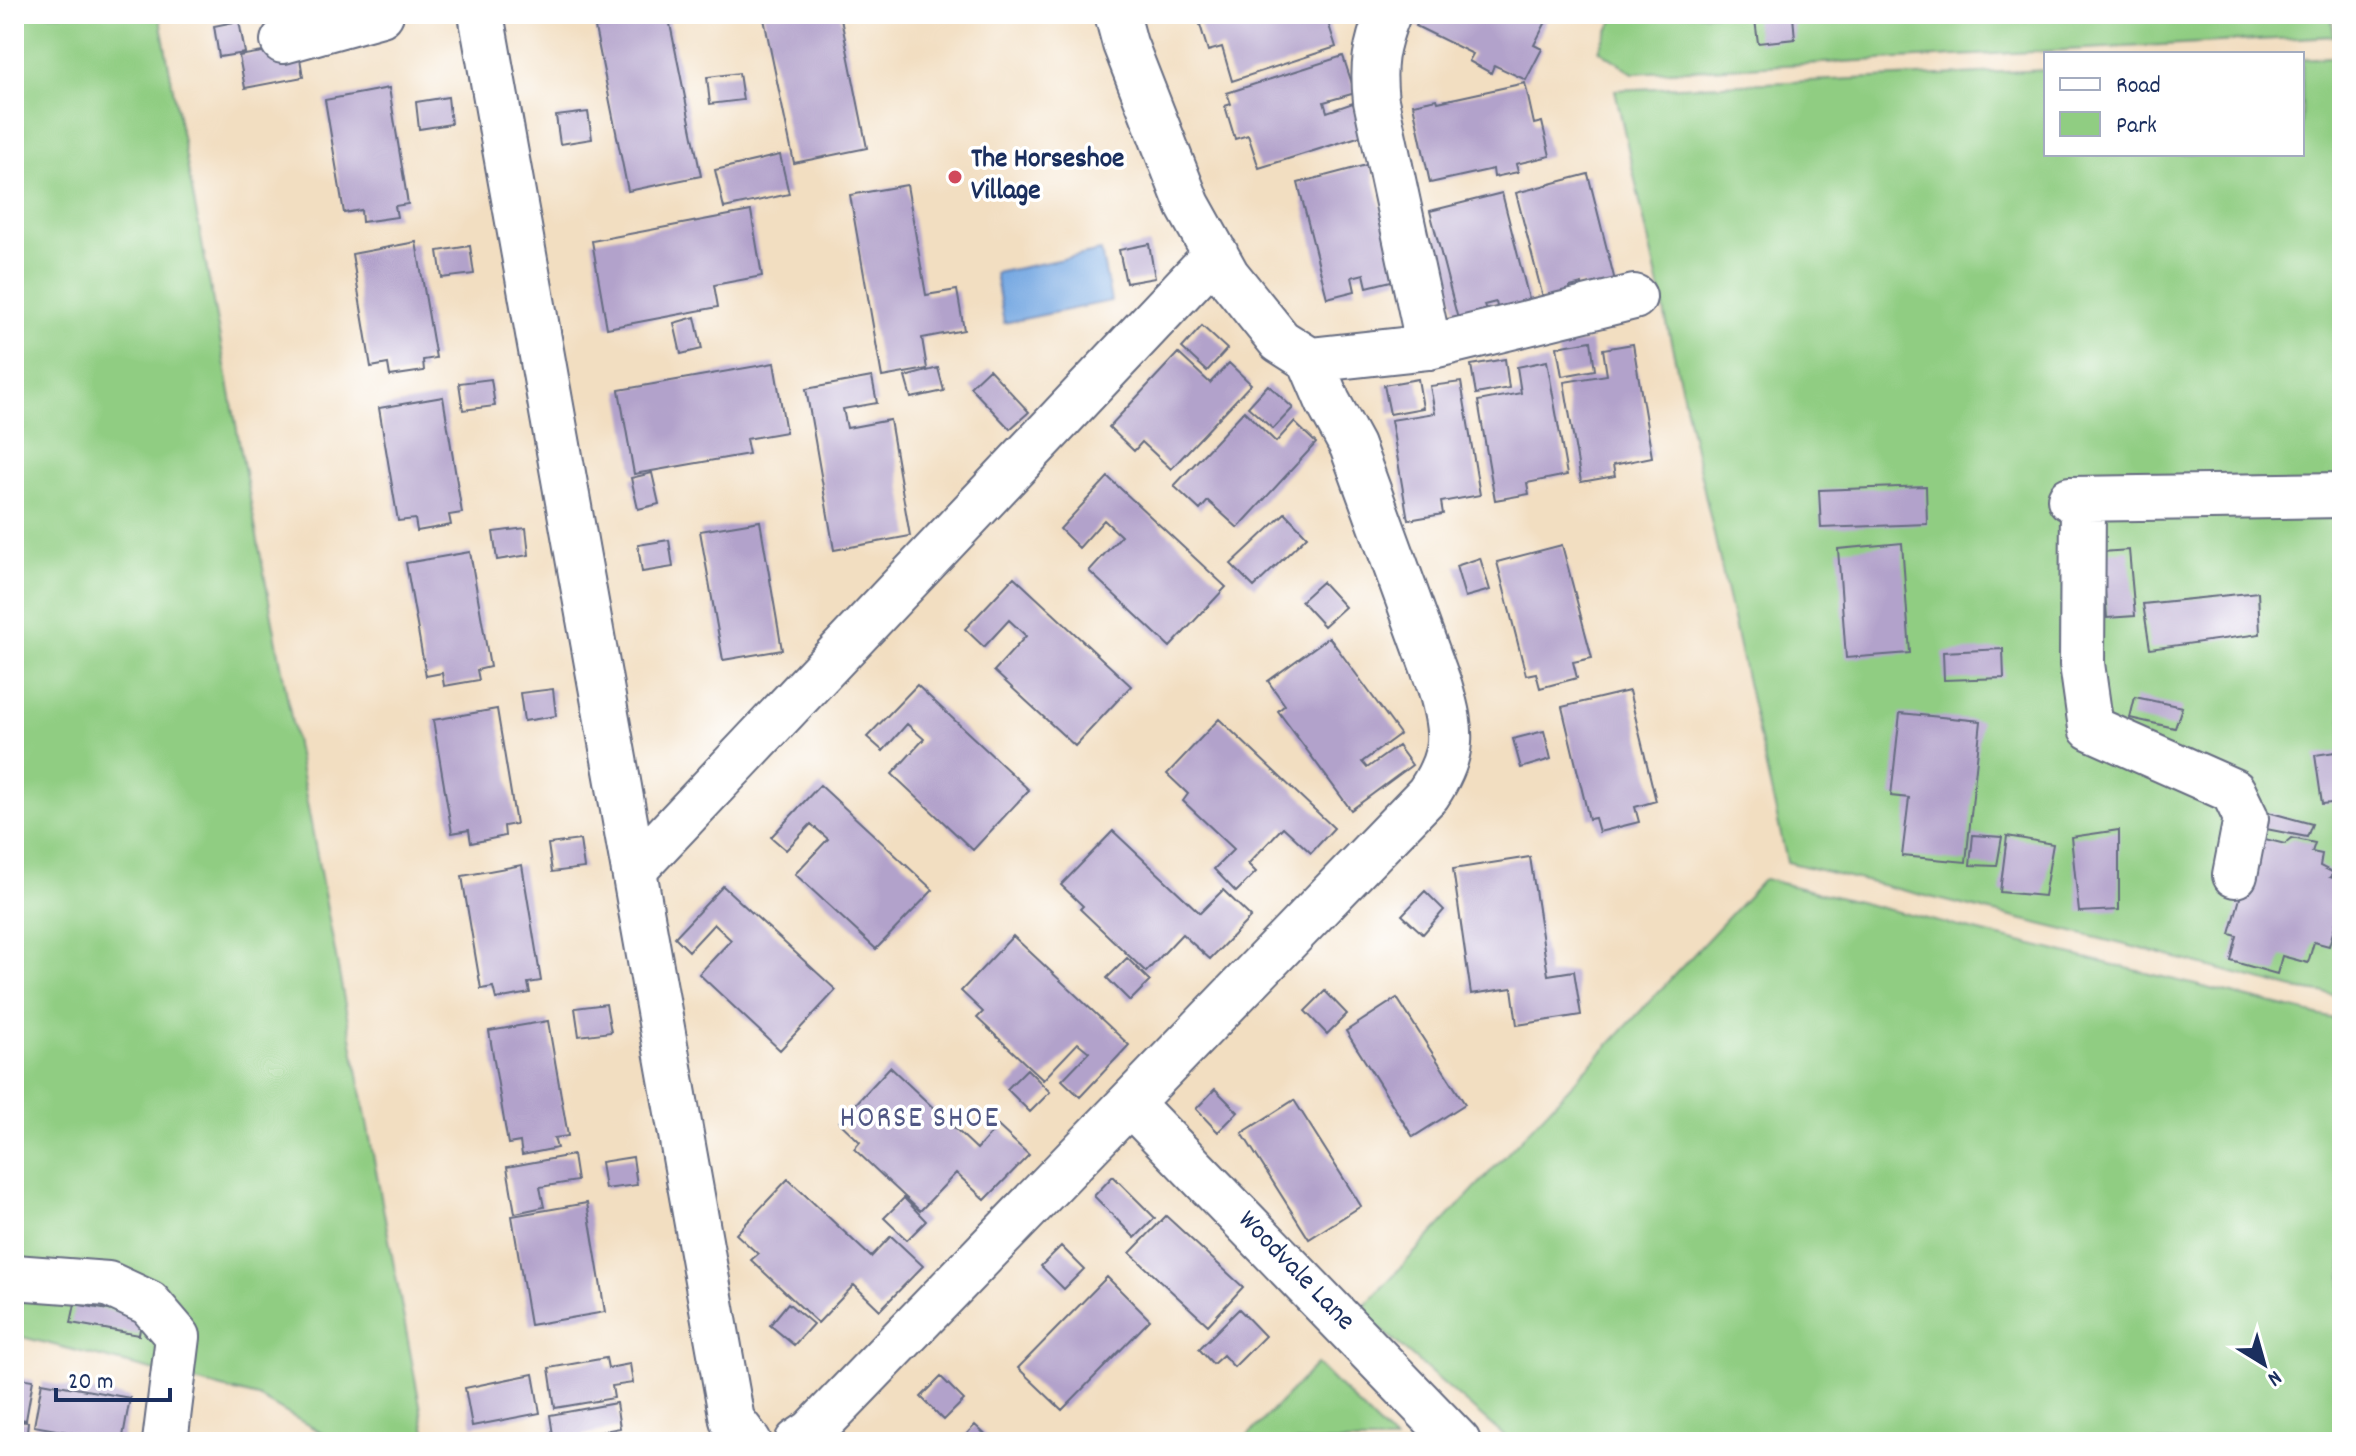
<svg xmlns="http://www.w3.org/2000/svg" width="2356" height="1456" font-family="Dekko,sans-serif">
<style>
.green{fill:#90cd82;stroke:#567e70;stroke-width:2}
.water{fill:#77a9e2;stroke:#496ca0;stroke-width:2}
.building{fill:#b2a2cb}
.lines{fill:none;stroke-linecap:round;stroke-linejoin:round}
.minor-casing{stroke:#666c81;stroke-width:48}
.minor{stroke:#fff;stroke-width:44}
.poi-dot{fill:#d1495b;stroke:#fff;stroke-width:3}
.labels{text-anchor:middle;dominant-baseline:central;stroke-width:7;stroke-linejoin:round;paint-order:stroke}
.poi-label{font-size:28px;font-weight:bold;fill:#1b2f5e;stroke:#fff;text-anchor:start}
.street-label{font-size:28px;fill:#1b2f5e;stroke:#fff}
.neighbourhood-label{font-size:30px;letter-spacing:2px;fill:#505784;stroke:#fff}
</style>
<rect width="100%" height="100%" fill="#fff"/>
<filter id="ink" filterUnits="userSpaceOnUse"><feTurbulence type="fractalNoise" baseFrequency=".0125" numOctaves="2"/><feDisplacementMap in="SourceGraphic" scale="16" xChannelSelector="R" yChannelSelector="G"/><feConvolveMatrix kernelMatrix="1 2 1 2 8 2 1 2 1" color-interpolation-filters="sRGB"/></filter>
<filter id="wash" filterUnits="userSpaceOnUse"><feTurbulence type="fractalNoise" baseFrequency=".006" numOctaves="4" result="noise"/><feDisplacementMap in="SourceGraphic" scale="32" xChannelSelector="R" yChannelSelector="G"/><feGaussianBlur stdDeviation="1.8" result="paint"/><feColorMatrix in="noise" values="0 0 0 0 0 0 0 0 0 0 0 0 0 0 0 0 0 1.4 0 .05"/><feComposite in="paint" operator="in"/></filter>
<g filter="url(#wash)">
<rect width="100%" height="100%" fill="#f2dec1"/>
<path class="green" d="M 14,14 L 159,14 L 427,1442 L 338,1442 L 258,1397 L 14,1335 Z
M 1616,14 L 2331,14 L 2334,36 L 1633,73 L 1599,50 Z
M 2342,56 L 2342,996 L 2294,989 L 2146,950 L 1787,862 L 1615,90 L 2046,70 L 2046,154 L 2302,154 L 2302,59 Z
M 1764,879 L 2342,1021 L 2342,1442 L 1511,1442 L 1360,1311 Z
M 1317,1364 L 1395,1442 L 1242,1442 Z"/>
<path class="water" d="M 1101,251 L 1111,301 L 1004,323 L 995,273 Z"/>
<g id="blocks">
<path class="building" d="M 662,14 L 668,14 L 701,176 L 628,191 L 595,28 Z
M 763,14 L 840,14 L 867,148 L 794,163 Z
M 1203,14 L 1297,14 L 1300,24 L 1326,16 L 1336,47 L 1232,81 L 1222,47 L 1208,51 L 1198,18 L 1204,17 Z
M 1422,14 L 1550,14 L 1534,45 L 1542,49 L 1526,80 L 1494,65 L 1491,73 L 1469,61 L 1473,54 L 1416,26 Z
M 1873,14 L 1951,14 L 1950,21 L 1873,16 Z
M 1793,16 L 1795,39 L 1758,43 L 1755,20 Z
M 239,21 L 245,53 L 219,57 L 214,26 Z
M 298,46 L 303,77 L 245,88 L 239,56 Z
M 1343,56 L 1355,93 L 1324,102 L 1327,112 L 1353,103 L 1364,135 L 1259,168 L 1248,135 L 1235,139 L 1225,106 L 1231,104 L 1227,93 Z
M 739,73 L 743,100 L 710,104 L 707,77 Z
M 1525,83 L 1534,124 L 1542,122 L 1550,156 L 1516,164 L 1518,172 L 1494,177 L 1493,169 L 1430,183 L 1413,104 L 1437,99 L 1438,102 Z
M 389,88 L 408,204 L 395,206 L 397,217 L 362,222 L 361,210 L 344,213 L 325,100 Z
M 448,97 L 451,124 L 419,129 L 416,102 Z
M 588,112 L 592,139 L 560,144 L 556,116 Z
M 780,155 L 789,194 L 724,208 L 715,170 Z
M 1370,164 L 1399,279 L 1367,287 L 1364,274 L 1352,277 L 1355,291 L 1327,298 L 1298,183 Z
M 1588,174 L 1617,289 L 1585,298 L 1582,284 L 1570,287 L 1573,301 L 1546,309 L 1516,193 Z
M 907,185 L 926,295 L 957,290 L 964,330 L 922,338 L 927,369 L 882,377 L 850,195 Z
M 1502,193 L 1531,307 L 1499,316 L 1496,302 L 1484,305 L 1488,320 L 1460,327 L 1430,211 Z
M 751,211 L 762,276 L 714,285 L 718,307 L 607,328 L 592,241 Z
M 416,242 L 436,358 L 423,360 L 424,371 L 390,376 L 388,364 L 371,367 L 352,254 Z
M 1149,244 L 1155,278 L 1126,283 L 1119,250 Z
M 470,246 L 474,274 L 442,278 L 438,251 Z
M 695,317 L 702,349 L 681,354 L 674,323 Z
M 1202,326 L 1227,349 L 1207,371 L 1182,348 Z
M 1591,341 L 1595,370 L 1562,376 L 1557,347 Z
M 1633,344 L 1652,457 L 1613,465 L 1615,476 L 1581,482 L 1564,382 L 1607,375 L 1603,349 Z
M 1178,353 L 1210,383 L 1229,363 L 1251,384 L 1171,469 L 1142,442 L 1134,451 L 1109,427 Z
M 1505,359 L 1509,388 L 1476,394 L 1471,365 Z
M 1547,361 L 1567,475 L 1527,483 L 1529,494 L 1495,500 L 1478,401 L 1521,393 L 1517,367 Z
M 774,363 L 786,432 L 746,439 L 749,454 L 634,474 L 619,390 Z
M 938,368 L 944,391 L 911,398 L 905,377 Z
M 989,369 L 1029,412 L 1010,429 L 970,387 Z
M 872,377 L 877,403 L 843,409 L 847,428 L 890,420 L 910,536 L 834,550 L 806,389 Z
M 491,379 L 495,406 L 463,410 L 459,383 Z
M 1418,379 L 1423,408 L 1390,414 L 1384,385 Z
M 1461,382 L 1480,495 L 1441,502 L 1443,514 L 1408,520 L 1391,420 L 1435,413 L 1430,386 Z
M 1268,385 L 1293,408 L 1273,429 L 1248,407 Z
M 443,397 L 462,513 L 449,515 L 451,525 L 417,531 L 415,519 L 398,521 L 379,408 Z
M 1244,411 L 1276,442 L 1294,422 L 1316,443 L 1238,528 L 1208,501 L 1200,510 L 1174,486 Z
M 652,473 L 659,504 L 638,509 L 631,478 Z
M 1108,477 L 1226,587 L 1170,647 L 1089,571 L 1121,536 L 1104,520 L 1079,548 L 1060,529 Z
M 1926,486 L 1927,524 L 1821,528 L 1819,490 Z
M 1285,513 L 1307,536 L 1254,587 L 1231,564 Z
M 760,521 L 782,650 L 723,660 L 700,531 Z
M 526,528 L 529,555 L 497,560 L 493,532 Z
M 669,540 L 673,567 L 642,572 L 638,545 Z
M 1902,543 L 1910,653 L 1846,658 L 1838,549 Z
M 1562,545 L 1592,658 L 1573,662 L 1577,678 L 1540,688 L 1536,673 L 1526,675 L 1497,562 Z
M 2129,550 L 2135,616 L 2107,618 L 2102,552 Z
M 470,552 L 490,667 L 477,670 L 479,680 L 444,686 L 442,673 L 426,676 L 406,563 Z
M 1480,558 L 1490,590 L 1465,597 L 1456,566 Z
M 1014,577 L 1131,686 L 1075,746 L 994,671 L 1026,636 L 1009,620 L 984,647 L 965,629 Z
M 1322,582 L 1345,607 L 1324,626 L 1301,601 Z
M 2258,592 L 2260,634 L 2150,649 L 2143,604 Z
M 1329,637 L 1400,734 L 1362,762 L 1367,768 L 1398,746 L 1412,765 L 1351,810 L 1278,711 L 1285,705 L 1268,681 Z
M 2003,649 L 2004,678 L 1944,680 L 1943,652 Z
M 917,685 L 1029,790 L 973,850 L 892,774 L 924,739 L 907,724 L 883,751 L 867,737 Z
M 553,689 L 556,716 L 524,721 L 520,693 Z
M 1629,691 L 1656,801 L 1635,807 L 1639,822 L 1599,832 L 1595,818 L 1589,819 L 1562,707 Z
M 2135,697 L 2182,707 L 2175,728 L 2130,718 Z
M 497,709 L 516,824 L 504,826 L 505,836 L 471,843 L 469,830 L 452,833 L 433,720 Z
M 1900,713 L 1981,721 L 1966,862 L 1902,856 L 1909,798 L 1891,796 Z
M 1219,719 L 1334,828 L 1311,853 L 1283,827 L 1248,864 L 1256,872 L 1236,892 L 1214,869 L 1234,849 L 1183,801 L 1188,794 L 1167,774 Z
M 1544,731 L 1551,759 L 1521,768 L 1513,739 Z
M 2342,751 L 2342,802 L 2322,804 L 2315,755 Z
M 820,785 L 933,890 L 876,949 L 795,874 L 828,839 L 811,824 L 786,850 L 771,837 Z
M 2268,812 L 2312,824 L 2307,837 L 2261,828 Z
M 2119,830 L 2119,910 L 2079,912 L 2071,837 Z
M 1113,831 L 1200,913 L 1223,890 L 1251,917 L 1210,959 L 1182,934 L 1146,972 L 1080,909 L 1083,906 L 1061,885 Z
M 1973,835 L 2002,837 L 1997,866 L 1970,865 Z
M 2007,836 L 2053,844 L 2044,896 L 2000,892 Z
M 2257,837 L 2285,844 L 2292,838 L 2315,843 L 2312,852 L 2322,854 L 2320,866 L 2334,873 L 2330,877 L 2342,881 L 2342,901 L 2329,946 L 2314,942 L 2308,963 L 2282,956 L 2277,974 L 2231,961 L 2237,936 L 2230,934 Z
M 580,840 L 584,868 L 552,872 L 548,844 Z
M 1530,857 L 1548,975 L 1574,971 L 1581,1015 L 1517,1025 L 1512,988 L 1471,994 L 1453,869 Z
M 522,865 L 541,981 L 528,983 L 530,993 L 496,999 L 493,987 L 481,989 L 462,876 Z
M 723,886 L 836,990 L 780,1050 L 699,974 L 731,940 L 714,924 L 689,951 L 675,937 Z
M 1425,891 L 1444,910 L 1423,934 L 1402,915 Z
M 1013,936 L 1129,1045 L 1080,1097 L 1062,1080 L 1089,1052 L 1078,1043 L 1043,1080 L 977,1018 L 983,1012 L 961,991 Z
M 1127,958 L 1150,981 L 1130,1001 L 1107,978 Z
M 1325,991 L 1347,1014 L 1327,1034 L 1305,1011 Z
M 1397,998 L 1465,1104 L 1413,1137 L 1346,1031 Z
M 606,1004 L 611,1032 L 579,1036 L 575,1008 Z
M 548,1021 L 568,1136 L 554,1138 L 557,1148 L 522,1155 L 520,1142 L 508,1144 L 489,1031 Z
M 890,1067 L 977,1149 L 998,1126 L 1029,1155 L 985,1200 L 956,1173 L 920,1211 L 854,1149 L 860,1142 L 839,1122 Z
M 1027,1069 L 1050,1092 L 1030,1112 L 1007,1089 Z
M 1215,1089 L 1238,1112 L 1218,1132 L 1196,1109 Z
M 1294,1100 L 1361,1206 L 1309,1239 L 1242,1133 Z
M 573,1155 L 577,1181 L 540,1187 L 544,1207 L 515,1213 L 507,1167 Z
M 633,1157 L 637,1185 L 605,1189 L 601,1162 Z
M 1113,1176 L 1155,1218 L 1135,1238 L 1094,1196 Z
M 788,1179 L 871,1257 L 891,1236 L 923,1266 L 880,1310 L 854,1285 L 818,1323 L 751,1260 L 758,1254 L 736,1234 Z
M 904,1198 L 926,1221 L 907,1240 L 884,1218 Z
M 587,1203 L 605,1312 L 530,1325 L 512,1216 Z
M 1166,1216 L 1243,1287 L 1208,1325 L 1130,1253 Z
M 1061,1246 L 1084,1269 L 1064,1289 L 1041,1266 Z
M 1107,1277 L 1150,1320 L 1062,1410 L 1018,1368 Z
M 788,1303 L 813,1324 L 794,1345 L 770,1325 Z
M 75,1304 L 142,1316 L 139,1335 L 71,1323 Z
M 1239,1309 L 1265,1336 L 1234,1367 L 1223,1355 L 1213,1364 L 1199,1349 Z
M 606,1358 L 608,1368 L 630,1364 L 633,1383 L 612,1386 L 614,1398 L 555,1408 L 549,1368 Z
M 533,1374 L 540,1413 L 472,1426 L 465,1388 Z
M 14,1377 L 33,1380 L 26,1420 L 14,1418 Z
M 941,1377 L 964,1400 L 944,1420 L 921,1397 Z
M 42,1382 L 130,1398 L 122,1442 L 34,1426 Z
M 616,1403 L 620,1428 L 583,1435 L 584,1442 L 554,1442 L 550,1415 Z
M 14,1421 L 28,1422 L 26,1442 L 14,1442 Z
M 975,1425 L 993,1442 L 959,1442 Z"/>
</g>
</g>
<g filter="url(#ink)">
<use href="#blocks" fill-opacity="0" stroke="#666c81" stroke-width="2"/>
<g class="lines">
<defs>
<path id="minor" d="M 481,14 L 732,1420 L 749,1442
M 1388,14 C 1375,46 1372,67 1376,101 L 1429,347
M 283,41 L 381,14
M 1310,360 L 1429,347 L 1634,297
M 2070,499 L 2342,495
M 2083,499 L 2082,664 L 2091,728 L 2233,791 L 2246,818 L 2235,875
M 634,870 L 1216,254
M 1130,1103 L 1458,1442
M 14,1277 L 108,1284 L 149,1303 L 178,1337 L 165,1442
M 797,1442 L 812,1432 L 1428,794 C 1455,754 1453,732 1440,687 L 1352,446 L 1328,402 L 1310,360 L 1280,341 L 1227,275 L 1188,205 L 1125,44 L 1117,14"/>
</defs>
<use href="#minor" class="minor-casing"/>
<use href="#minor" class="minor"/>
</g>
</g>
<circle class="poi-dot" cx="955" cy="177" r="8"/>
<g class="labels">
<g class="poi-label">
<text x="971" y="161">The Horseshoe<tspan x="971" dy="32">Village</tspan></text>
</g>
<g class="street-label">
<text transform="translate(1295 1272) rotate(46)">Woodvale Lane</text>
</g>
<g class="neighbourhood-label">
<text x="920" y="1120">HORSE SHOE</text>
</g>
</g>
<rect width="2356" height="1456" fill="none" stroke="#fff" stroke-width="48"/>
<rect x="2044" y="52" width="260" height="104" fill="#ffffff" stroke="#a4acbf" stroke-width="2"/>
<rect x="2060" y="78" width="40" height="12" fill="#ffffff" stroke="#a4acbf" stroke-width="2"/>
<text x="2116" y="92" font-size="24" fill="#1b2f5e">Road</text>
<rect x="2060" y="112" width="40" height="24" fill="#90cd82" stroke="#a4acbf" stroke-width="2"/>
<text x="2116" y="132" font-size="24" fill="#1b2f5e">Park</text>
<g transform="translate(2264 1364) rotate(143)" stroke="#ffffff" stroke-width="6" paint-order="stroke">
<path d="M0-6L14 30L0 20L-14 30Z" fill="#1b2f5e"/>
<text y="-12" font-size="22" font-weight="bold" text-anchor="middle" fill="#1b2f5e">N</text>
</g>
<path d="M56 1388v12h114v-12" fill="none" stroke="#1b2f5e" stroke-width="4"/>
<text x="68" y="1388" font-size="24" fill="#1b2f5e" stroke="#ffffff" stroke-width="6" paint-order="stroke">20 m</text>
</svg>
